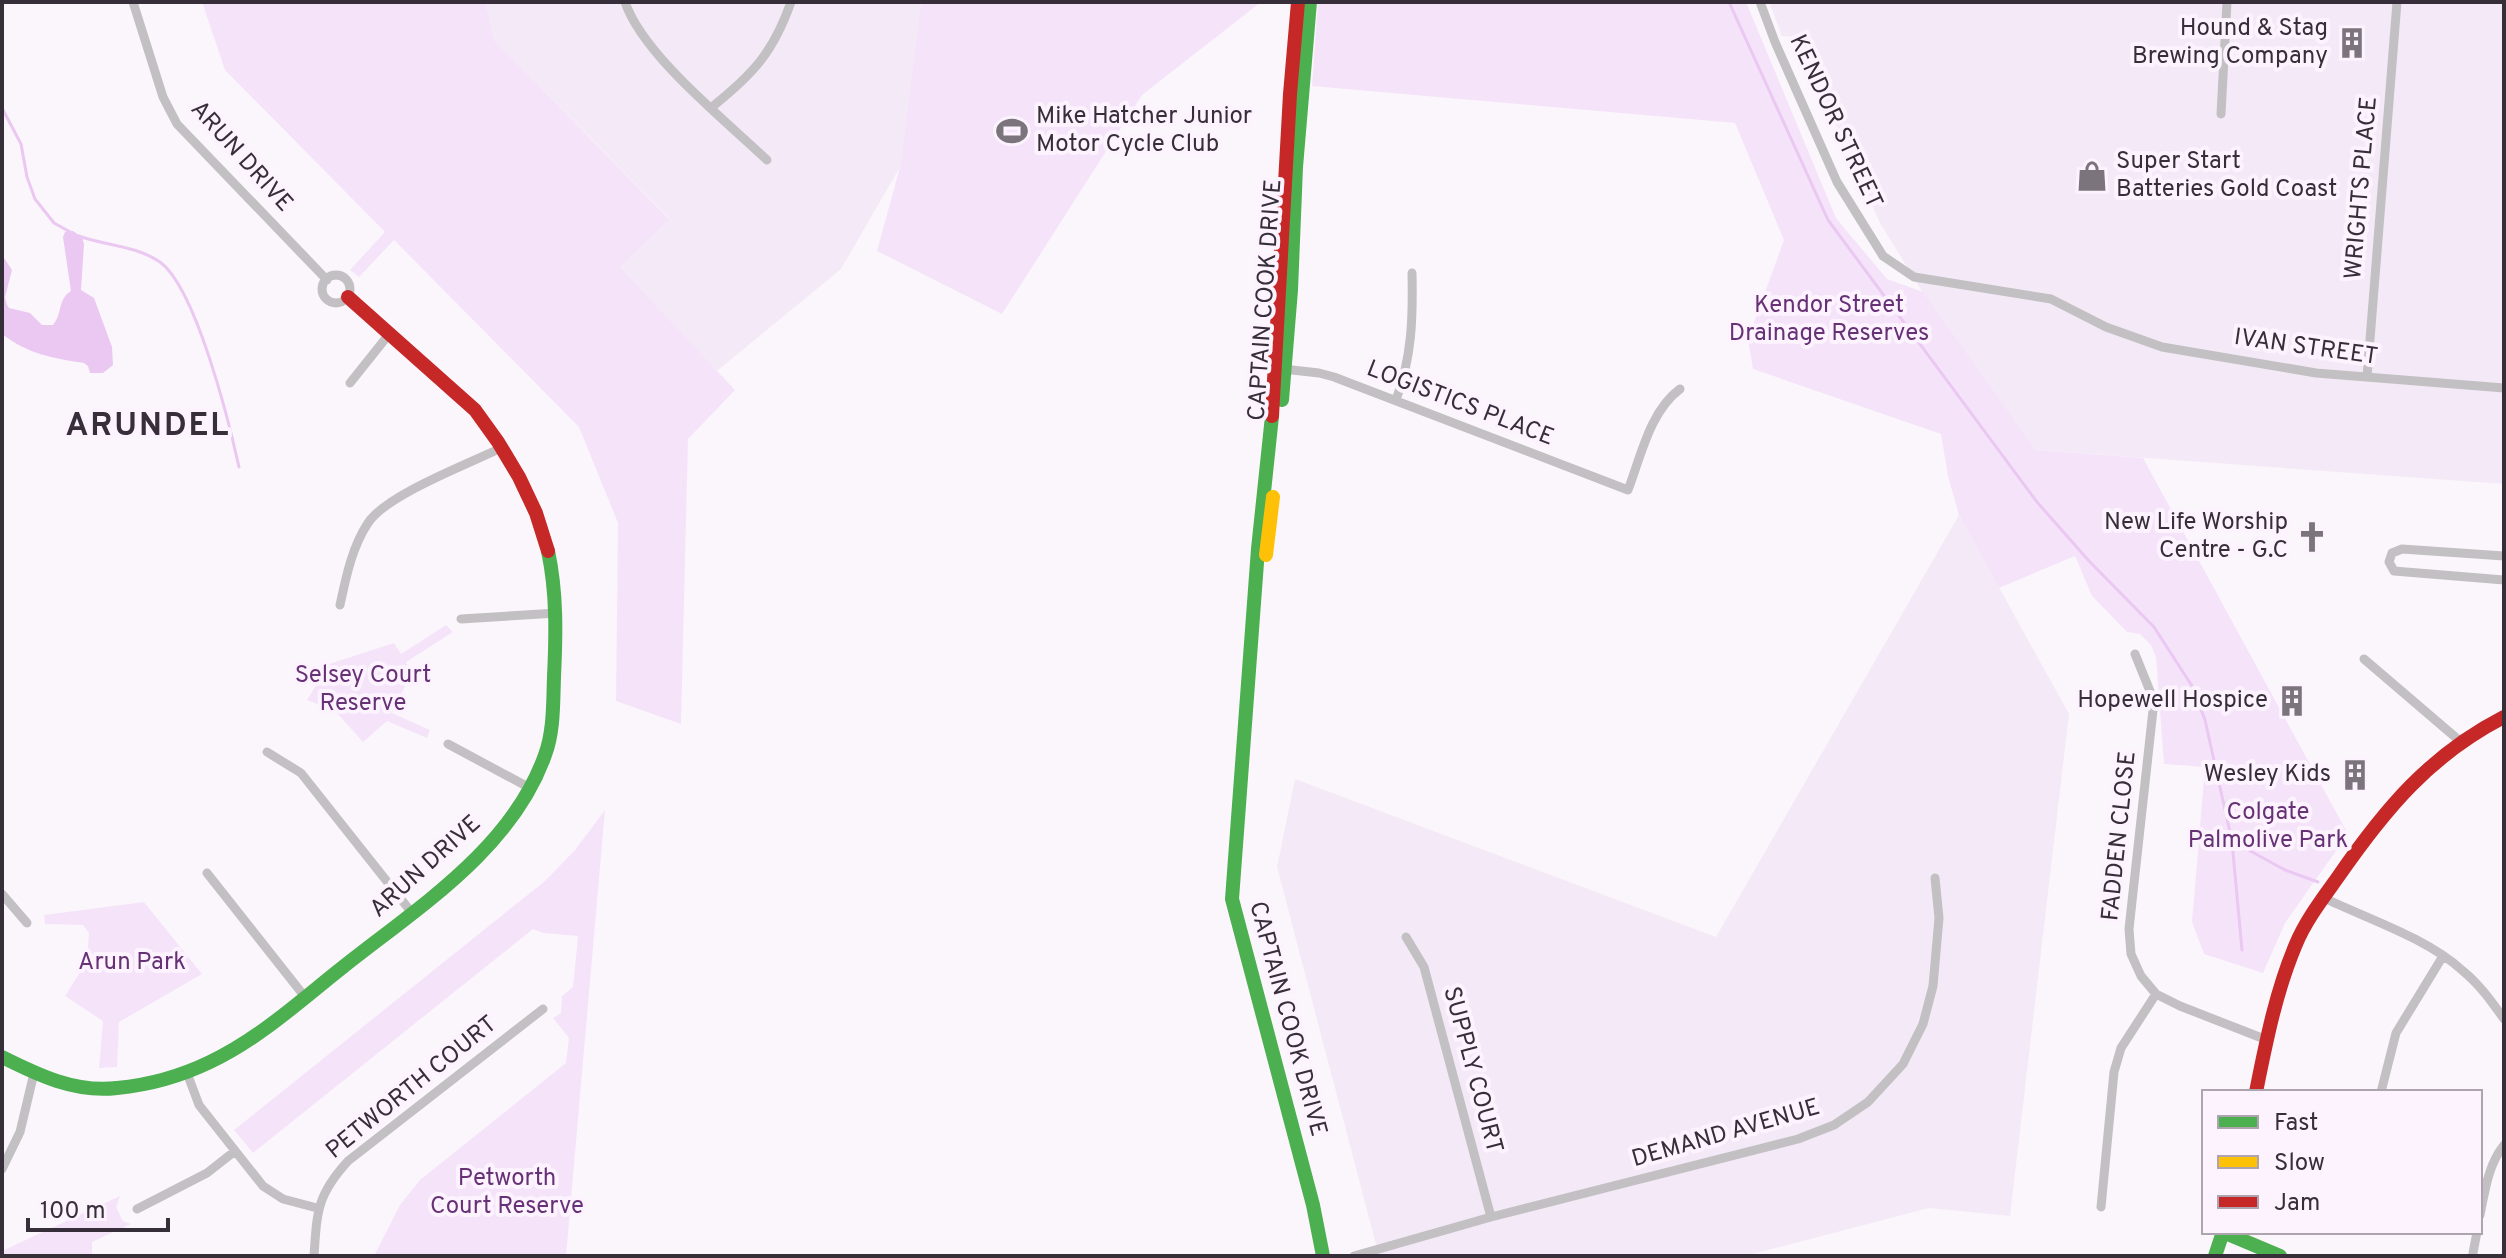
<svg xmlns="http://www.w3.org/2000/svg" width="2506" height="1258" font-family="Overpass,sans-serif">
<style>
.built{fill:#f4eaf7}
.green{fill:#f5e4f9}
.water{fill:#eac8f2}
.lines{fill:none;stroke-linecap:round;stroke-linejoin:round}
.stream{stroke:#eac8f2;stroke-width:3}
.street{stroke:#c3c0c3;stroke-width:9}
.fast{stroke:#4caf50;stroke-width:14}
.slow{stroke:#ffc107;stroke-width:14}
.jam{stroke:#c62828;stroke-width:14}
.labels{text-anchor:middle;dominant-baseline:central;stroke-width:8;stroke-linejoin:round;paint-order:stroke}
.poi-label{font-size:24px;fill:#362e38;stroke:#fcf3fe;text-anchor:end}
.street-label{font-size:24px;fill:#362e38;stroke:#fcf3fe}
.park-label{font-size:24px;fill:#673175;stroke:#fcf3fe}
.district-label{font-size:32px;font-weight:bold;letter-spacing:2px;fill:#362e38;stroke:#fcf3fe}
</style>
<rect width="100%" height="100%" fill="#fbf6fb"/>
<path class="built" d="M 486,2 L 921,2 L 900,167 L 841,269 L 717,371 L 619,267 L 669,218 L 494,40 Z
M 1769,2 L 2504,2 L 2504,484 L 2036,450 L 1926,298 L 1880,223 L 1796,37 L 1782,36 Z
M 1959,515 L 2069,714 L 2010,1216 L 1929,1208 L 1745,1256 L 1379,1256 L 1277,867 L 1295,779 L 1716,937 Z"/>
<path class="green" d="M 202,2 L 486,2 L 494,40 L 669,219 L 620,267 L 735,390 L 688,439 L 681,724 L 616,701 L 618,523 L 579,427 L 394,240 L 359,277 L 350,270 L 385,232 L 225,70 Z
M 921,2 L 1261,2 L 1142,95 L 1002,314 L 877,251 L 900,167 Z
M 1318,2 L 1746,2 L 1836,218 L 1887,279 L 1923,292 L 2036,450 L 2143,458 L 2348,834 L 2285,923 L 2263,973 L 2204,954 L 2192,922 L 2205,767 L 2164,764 L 2156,657 L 2151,645 L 2140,634 L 2127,632 L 2092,596 L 2075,556 L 1999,588 L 1959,515 L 1948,476 L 1941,434 L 1753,369 L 1748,339 L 1784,240 L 1735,123 L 1312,86 Z
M 446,625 L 453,632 L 406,662 L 412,672 L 392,713 L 430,730 L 427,738 L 387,721 L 363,742 L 336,712 L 307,700 L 329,664 L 394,643 L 401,654 Z
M 605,810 L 566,1256 L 374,1256 L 400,1205 L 420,1180 L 566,1063 L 569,1038 L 553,1018 L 561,1013 L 562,996 L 573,987 L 578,936 L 543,933 L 533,929 L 253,1153 L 234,1130 L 545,881 L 575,850 Z
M 144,902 L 202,974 L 119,1022 L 117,1067 L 99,1068 L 103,1021 L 65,996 L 87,961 L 89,933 L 83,925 L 45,924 L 44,915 Z
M 120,1196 L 116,1207 L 123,1221 L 131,1224 L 92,1242 L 92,1256 L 2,1256 L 2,1251 Z"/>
<path class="water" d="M 73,231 L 82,237 L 84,244 L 81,290 L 94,298 L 112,347 L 113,365 L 103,373 L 90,373 L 88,366 L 84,363 C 52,358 28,354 2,334 L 2,255 L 12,270 L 5,297 L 7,305 L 9,308 L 30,313 L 42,325 L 53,325 C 63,313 57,300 71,291 L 63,237 L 65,232 Z"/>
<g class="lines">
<path class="stream" d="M 1729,2 L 1828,220 L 2037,502 L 2089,561 L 2154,627 L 2192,686 L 2205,720 L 2232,841 L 2285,870 L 2318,882
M 2,108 L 21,144 L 27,177 L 35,199 L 54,223 L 72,233
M 79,236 C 106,246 135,245 160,262 C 196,288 229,422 239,467
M 2232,842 L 2242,950"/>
<path class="street" d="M 133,2 L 163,97 L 177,124 L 327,280
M 625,2 C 643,55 725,120 767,160
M 1760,2 L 1775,42 L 1837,182 L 1883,256 L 1914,277 L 2051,299 L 2106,327 L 2162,347 L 2316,373 L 2504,388
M 712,107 C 753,74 773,53 791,2
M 2221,114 L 2227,2
M322 289a14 14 0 1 1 28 0a14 14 0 1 1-28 0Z
M 1283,369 L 1319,373 L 1334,377 L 1628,490 C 1641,456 1650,411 1680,389
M 2367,377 L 2397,2
M 350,383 L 390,333
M 1396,400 C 1412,357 1413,318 1412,273
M 2504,556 L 2402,549 L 2392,553 L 2389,562 L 2394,571 L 2504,580
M 340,605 C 346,577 352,547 368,523 C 386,495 468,464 501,448
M 461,619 L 557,613
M 2135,654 L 2154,701 L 2129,929 L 2131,954 L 2141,976 L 2156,994 L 2180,1006 L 2267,1040
M 2364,659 L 2461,742
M 448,744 L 530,788
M 267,752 L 301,773 L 412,913
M 207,873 L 305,997
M 2,894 L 27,923
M 2324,898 C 2368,919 2427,938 2463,971 C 2480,985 2492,1002 2504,1019
M 1406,937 L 1424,967 L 1491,1217
M 187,1073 L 199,1105 L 263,1186 L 283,1199 L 317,1208
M 2381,1092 L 2396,1033 L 2443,956
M 2,1169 L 20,1132 L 34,1073
M 2101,1207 L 2114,1072 L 2121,1048 L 2156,994
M 137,1209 L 207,1173 L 235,1151
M 2480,1215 C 2485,1191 2488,1165 2504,1145
M 2473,1253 L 2477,1232
M 314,1256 C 317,1211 317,1195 348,1161 L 543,1009
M 1354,1256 L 1491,1217 L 1798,1139 L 1834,1125 L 1868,1102 L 1903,1064 L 1923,1024 L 1933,986 L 1939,918 L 1935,878"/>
<path class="fast" d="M 1282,400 L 1291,290 L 1296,167 L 1310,2
M 1272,416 L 1258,549 L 1232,899 L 1313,1205 L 1323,1256
M 2,1057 C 38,1075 75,1093 117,1088 C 149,1085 181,1076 210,1062 C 259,1039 301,1000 343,967 C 417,908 512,849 545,755 C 554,731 553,703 554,677 C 556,635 557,593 548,551
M 2223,1232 L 2280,1256
M 2215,1256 L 2223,1232"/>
<path class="slow" d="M 1266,555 L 1273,497"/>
<path class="jam" d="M 348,297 L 475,410 L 498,442 L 519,477 L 536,513 L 548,551
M 1272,416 L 1290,94 L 1298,2
M 2256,1092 C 2266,1042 2276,991 2296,944 C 2306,920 2323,898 2338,877 C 2385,809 2430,755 2504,717"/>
</g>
<defs>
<symbol id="building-bare" viewBox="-9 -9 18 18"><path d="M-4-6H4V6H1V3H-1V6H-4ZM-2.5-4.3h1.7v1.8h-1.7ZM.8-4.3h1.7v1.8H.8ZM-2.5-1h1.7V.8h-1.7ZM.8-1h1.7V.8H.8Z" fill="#7b747c" stroke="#fcf3fe" stroke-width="2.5" paint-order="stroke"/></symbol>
<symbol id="stadium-bare" viewBox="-9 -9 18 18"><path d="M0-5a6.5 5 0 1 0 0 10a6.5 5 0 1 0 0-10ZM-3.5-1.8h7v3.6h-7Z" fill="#7b747c" stroke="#fcf3fe" stroke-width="2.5" paint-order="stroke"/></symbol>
<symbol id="shop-bare" viewBox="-9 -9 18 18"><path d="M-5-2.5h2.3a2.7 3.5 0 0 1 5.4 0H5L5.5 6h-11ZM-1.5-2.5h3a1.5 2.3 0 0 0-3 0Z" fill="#7b747c" stroke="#fcf3fe" stroke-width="2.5" paint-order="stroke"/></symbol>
<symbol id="church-bare" viewBox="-9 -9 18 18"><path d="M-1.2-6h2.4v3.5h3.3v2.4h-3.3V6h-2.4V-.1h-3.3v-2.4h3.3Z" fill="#7b747c" stroke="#fcf3fe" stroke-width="2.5" paint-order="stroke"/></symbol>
</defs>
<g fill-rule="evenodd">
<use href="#building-bare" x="2330" y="21" width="44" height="44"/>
<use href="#stadium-bare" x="990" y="109" width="44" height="44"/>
<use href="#shop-bare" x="2070" y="154" width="44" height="44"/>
<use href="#church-bare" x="2290" y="515" width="44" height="44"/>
<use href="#building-bare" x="2270" y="679" width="44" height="44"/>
<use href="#building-bare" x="2333" y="753" width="44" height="44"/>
</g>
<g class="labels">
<g class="poi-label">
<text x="2328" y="29">Hound &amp; Stag<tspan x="2328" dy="28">Brewing Company</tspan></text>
<text x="1036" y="117" text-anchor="start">Mike Hatcher Junior<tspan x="1036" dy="28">Motor Cycle Club</tspan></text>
<text x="2116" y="162" text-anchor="start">Super Start<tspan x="2116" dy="28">Batteries Gold Coast</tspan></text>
<text x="2288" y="523">New Life Worship<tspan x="2288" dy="28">Centre - G.C</tspan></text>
<text x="2268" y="701">Hopewell Hospice</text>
<text x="2331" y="775">Wesley Kids</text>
</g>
<g class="street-label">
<text transform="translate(1835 122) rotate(65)">KENDOR STREET</text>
<text transform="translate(241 157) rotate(48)">ARUN DRIVE</text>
<text transform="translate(2362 188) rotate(-85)">WRIGHTS PLACE</text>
<text transform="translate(1266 300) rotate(-86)">CAPTAIN COOK DRIVE</text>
<text transform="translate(2306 348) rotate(8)">IVAN STREET</text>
<text transform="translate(1460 404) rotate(21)">LOGISTICS PLACE</text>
<text transform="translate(2120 836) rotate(-84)">FADDEN CLOSE</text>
<text transform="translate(426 867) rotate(-42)">ARUN DRIVE</text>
<text transform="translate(1287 1019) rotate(75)">CAPTAIN COOK DRIVE</text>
<text transform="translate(1472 1070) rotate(75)">SUPPLY COURT</text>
<text transform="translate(412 1088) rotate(-39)">PETWORTH COURT</text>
<text transform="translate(1726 1134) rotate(-16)">DEMAND AVENUE</text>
</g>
<g class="park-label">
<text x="1829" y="306">Kendor Street<tspan x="1829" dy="28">Drainage Reserves</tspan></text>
<text x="363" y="676">Selsey Court<tspan x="363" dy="28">Reserve</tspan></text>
<text x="2268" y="813">Colgate<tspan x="2268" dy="28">Palmolive Park</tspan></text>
<text x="132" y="963">Arun Park</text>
<text x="507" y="1179">Petworth<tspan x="507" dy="28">Court Reserve</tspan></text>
</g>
<g class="district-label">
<text x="148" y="427">ARUNDEL</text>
</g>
</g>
<rect width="2506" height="1258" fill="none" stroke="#362e38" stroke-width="8"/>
<rect x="2202" y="1090" width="280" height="144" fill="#fcf3fe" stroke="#ada4af" stroke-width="2"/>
<rect x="2218" y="1116" width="40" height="12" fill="#4caf50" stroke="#ada4af" stroke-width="2"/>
<text x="2274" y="1130" font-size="24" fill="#362e38">Fast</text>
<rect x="2218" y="1156" width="40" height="12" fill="#ffc107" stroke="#ada4af" stroke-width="2"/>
<text x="2274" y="1170" font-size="24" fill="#362e38">Slow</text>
<rect x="2218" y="1196" width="40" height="12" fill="#c62828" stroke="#ada4af" stroke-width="2"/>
<text x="2274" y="1210" font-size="24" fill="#362e38">Jam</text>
<path d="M28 1218v12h140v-12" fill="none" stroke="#362e38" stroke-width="4"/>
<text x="40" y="1218" font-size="24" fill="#362e38" stroke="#fcf3fe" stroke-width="6" paint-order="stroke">100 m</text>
</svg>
